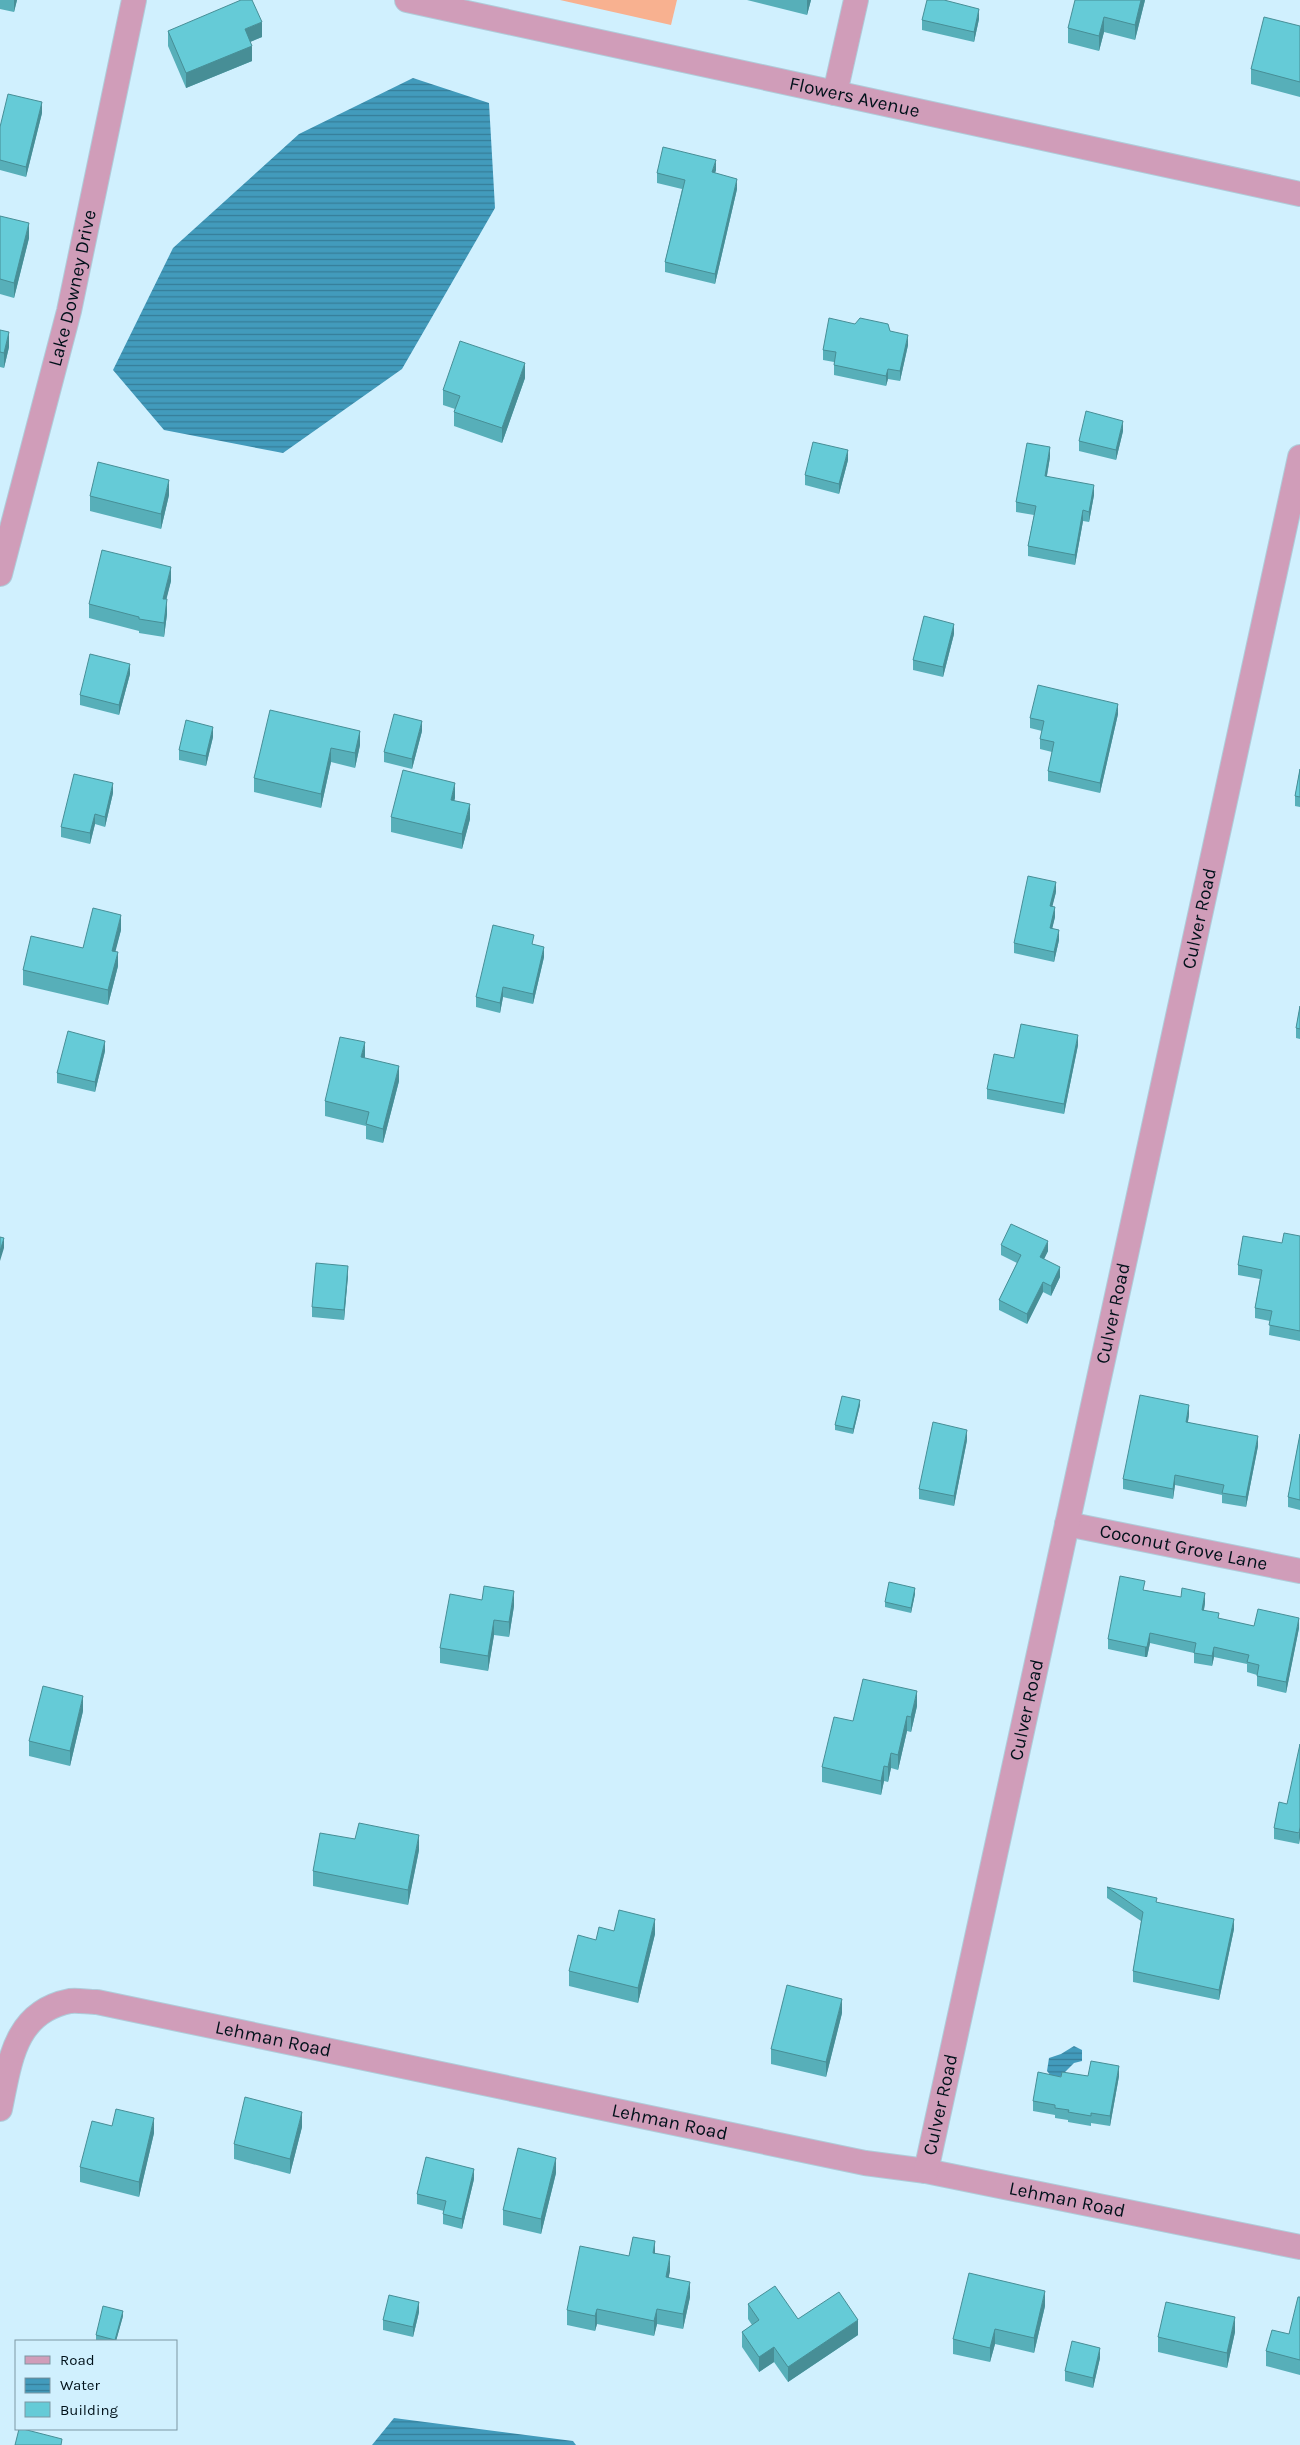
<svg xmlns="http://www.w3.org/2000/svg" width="1300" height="2445" font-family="Karla,sans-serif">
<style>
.park{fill:#f8b190}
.water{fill:url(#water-rules)}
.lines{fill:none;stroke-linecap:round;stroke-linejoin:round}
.minor-casing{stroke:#afccda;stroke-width:26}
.minor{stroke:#d09db9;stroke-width:24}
.wall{fill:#57afb9}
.shaded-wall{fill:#478e96}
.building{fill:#65cbd7;stroke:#478e96}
.labels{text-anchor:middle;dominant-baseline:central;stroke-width:4;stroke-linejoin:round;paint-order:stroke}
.street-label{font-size:19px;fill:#00111a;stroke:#d0f0fe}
</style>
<defs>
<pattern id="water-rules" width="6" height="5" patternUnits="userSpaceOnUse" patternTransform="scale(1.25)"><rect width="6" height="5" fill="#429bbc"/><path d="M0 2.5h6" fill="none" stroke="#357d98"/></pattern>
</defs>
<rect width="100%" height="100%" fill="#d0f0fe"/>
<path class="park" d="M 560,0 L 677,0 L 671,25 Z"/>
<path class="water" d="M 413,78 L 489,103 L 495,208 L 402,369 L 283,453 L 164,430 L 113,370 L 173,248 L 299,134 Z
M 1074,2046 L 1082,2050 L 1082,2061 L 1074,2063 L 1060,2077 L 1051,2076 L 1047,2071 L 1049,2058 L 1061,2054 Z
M 394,2418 L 573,2441 L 576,2445 L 372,2445 Z"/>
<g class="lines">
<defs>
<g id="minor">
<path id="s1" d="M 407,0 L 1300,194"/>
<path d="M 835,93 L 856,0"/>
<path id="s2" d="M 0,574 L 69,311 L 134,0"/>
<path id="s3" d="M 1067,1524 L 1300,1571"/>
<path id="s4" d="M 0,2109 C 10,2062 14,2012 70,2001 C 78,2000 88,2002 97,2002 L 865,2163 L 926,2171 L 1300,2247"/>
<path id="s5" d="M 926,2171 L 1300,457"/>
</g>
</defs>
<use href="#minor" class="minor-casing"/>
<use href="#minor" class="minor"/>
</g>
<path class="wall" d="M 0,0 L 17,0 L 14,12 L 0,9 Z
M 747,0 L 811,0 L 807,15 Z
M 1145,0 L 1135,40 L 1104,32 L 1099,51 L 1068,43 L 1068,28 Z
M 979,19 L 974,42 L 922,30 L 922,20 Z
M 1300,26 L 1300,97 L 1251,84 L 1251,69 Z
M 168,31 L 262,37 L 250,42 L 252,61 L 186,88 L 168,46 Z
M 42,113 L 26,177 L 0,170 L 0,127 Z
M 716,170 L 715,173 L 737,189 L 715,284 L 665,272 L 665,262 L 682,189 L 657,183 L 657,173 Z
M 0,216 L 29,238 L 14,298 L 0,294 Z
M 0,330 L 9,347 L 4,368 L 0,367 Z
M 890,331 L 908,345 L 900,381 L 888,379 L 886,386 L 834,375 L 834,362 L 823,360 L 823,350 Z
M 525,378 L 502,443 L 454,426 L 454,412 L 455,409 L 443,405 L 443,390 Z
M 1123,431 L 1116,460 L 1079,451 L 1079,441 Z
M 1050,457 L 1047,476 L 1094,495 L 1089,522 L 1083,521 L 1075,565 L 1028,556 L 1028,546 L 1034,515 L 1016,512 L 1016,502 Z
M 848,460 L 839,494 L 805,485 L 805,475 Z
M 169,495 L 161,529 L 90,511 L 90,496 Z
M 171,581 L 166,599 L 167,614 L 164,637 L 139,633 L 139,631 L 89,618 L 89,604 Z
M 954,634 L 943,677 L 913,670 L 913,660 Z
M 130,674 L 119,715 L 80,705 L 80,695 Z
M 1118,714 L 1100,793 L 1048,781 L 1048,771 L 1052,752 L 1040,749 L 1040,739 L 1042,731 L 1030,728 L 1030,718 Z
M 360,731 L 360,745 L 355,768 L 331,762 L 321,808 L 254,792 L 254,778 Z
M 422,731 L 412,769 L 384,762 L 384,752 Z
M 213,737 L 206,766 L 179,760 L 179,750 Z
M 1300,769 L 1300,807 L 1295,806 L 1295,796 Z
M 113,793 L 105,827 L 95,824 L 90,844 L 61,837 L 61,827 Z
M 455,798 L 454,800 L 470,819 L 462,849 L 391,832 L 391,817 Z
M 1056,892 L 1052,906 L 1055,917 L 1052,928 L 1059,940 L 1054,962 L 1014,953 L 1014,943 Z
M 121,930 L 115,951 L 118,966 L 108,1005 L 23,985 L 23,970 L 83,948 Z
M 534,945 L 544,957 L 533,1004 L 503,997 L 500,1013 L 476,1007 L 476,997 Z
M 1300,1006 L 1300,1039 L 1296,1038 L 1296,1028 Z
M 1078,1045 L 1064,1114 L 987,1099 L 987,1089 L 1014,1058 Z
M 105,1051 L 95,1092 L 57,1083 L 57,1073 Z
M 365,1058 L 399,1081 L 383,1143 L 366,1139 L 366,1126 L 325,1116 L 325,1101 Z
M 1300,1236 L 1300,1341 L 1269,1335 L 1270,1321 L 1255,1318 L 1255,1308 L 1260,1279 L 1238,1275 L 1238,1265 L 1282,1243 Z
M 1001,1245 L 1048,1251 L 1044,1259 L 1060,1277 L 1051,1296 L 1043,1292 L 1027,1324 L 999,1310 L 999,1300 L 1017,1263 L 1001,1255 Z
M 348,1276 L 344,1320 L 312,1317 L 312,1307 Z
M 860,1405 L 853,1434 L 835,1430 L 835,1425 Z
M 1189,1415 L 1188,1422 L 1258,1446 L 1246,1507 L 1222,1503 L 1222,1495 L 1175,1485 L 1173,1499 L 1123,1489 L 1123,1479 Z
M 1300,1434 L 1300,1510 L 1288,1507 L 1288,1497 Z
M 967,1440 L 954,1506 L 919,1499 L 919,1489 Z
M 1145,1590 L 1205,1603 L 1204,1610 L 1219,1619 L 1254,1626 L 1299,1628 L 1286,1693 L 1257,1686 L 1257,1675 L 1247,1672 L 1247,1664 L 1214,1657 L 1212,1666 L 1194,1663 L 1194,1653 L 1150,1643 L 1147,1657 L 1145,1657 L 1108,1649 L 1108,1639 Z
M 915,1594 L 911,1613 L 885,1607 L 885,1602 Z
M 514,1606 L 509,1637 L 494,1635 L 488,1671 L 440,1663 L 440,1648 Z
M 917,1706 L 911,1732 L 907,1731 L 898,1770 L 891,1768 L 888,1782 L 884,1781 L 881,1795 L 822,1782 L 822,1767 L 853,1721 Z
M 83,1711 L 70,1766 L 29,1756 L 29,1741 Z
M 1287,1804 L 1300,1837 L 1299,1844 L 1274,1839 L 1274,1828 Z
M 355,1839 L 419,1850 L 408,1905 L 313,1886 L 313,1871 Z
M 1107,1887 L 1157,1903 L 1234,1929 L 1219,2000 L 1133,1982 L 1133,1971 L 1141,1921 L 1107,1898 Z
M 614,1931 L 655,1934 L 638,2003 L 569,1986 L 569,1971 L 596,1940 Z
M 842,2013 L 826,2077 L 771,2064 L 771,2049 Z
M 1119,2076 L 1110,2126 L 1091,2123 L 1091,2126 L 1068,2122 L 1068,2120 L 1055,2118 L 1055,2115 L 1033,2111 L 1033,2101 L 1061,2077 Z
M 112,2126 L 154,2133 L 139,2197 L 80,2182 L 80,2167 Z
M 302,2127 L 290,2174 L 234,2159 L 234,2144 Z
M 556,2173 L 541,2234 L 503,2225 L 503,2210 Z
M 474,2179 L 462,2229 L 443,2224 L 443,2214 L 444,2211 L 417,2204 L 417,2194 Z
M 655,2253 L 670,2271 L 668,2278 L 690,2297 L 683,2329 L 657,2324 L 654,2336 L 597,2324 L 595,2331 L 567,2325 L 567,2310 L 629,2256 Z
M 1300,2297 L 1300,2375 L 1266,2366 L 1266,2351 L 1289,2334 Z
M 748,2304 L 798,2319 L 858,2335 L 788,2382 L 774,2362 L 759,2372 L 742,2347 L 742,2332 L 752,2325 L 748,2319 Z
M 1045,2306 L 1034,2353 L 995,2344 L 990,2362 L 953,2354 L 953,2339 Z
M 419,2312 L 413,2337 L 383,2330 L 383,2320 Z
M 123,2316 L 116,2341 L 101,2341 L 96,2340 L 96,2335 Z
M 1235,2332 L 1227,2368 L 1158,2352 L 1158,2337 Z
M 1100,2358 L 1093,2388 L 1065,2381 L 1065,2371 Z"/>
<path class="shaded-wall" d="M 14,0 L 17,0 L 14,12 Z
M 807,0 L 811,0 L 807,15 Z
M 1141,0 L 1145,0 L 1135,40 L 1135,25 Z
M 979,9 L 979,19 L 974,42 L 974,32 Z
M 1104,17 L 1104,32 L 1099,51 L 1099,36 Z
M 262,22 L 262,37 L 245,44 L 245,29 Z
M 252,46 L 252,61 L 186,88 L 186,73 Z
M 42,102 L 42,113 L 26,177 L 26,167 Z
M 716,160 L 716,170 L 712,182 L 712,172 Z
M 737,179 L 737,189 L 715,284 L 715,274 Z
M 29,223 L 29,238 L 14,298 L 14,283 Z
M 9,332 L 9,347 L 4,368 L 4,353 Z
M 908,335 L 908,345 L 900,381 L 900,371 Z
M 525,363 L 525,378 L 502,443 L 502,428 Z
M 888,369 L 888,379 L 886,386 L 886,376 Z
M 1123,421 L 1123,431 L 1116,460 L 1116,450 Z
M 1050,447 L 1050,457 L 1045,486 L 1045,476 Z
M 848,450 L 848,460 L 839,494 L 839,484 Z
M 169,480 L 169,495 L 161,529 L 161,514 Z
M 1094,485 L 1094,495 L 1089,522 L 1089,512 Z
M 1083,510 L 1083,521 L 1075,565 L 1075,555 Z
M 171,567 L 171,581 L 163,613 L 163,599 Z
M 167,599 L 167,614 L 164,637 L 164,623 Z
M 954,624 L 954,634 L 943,677 L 943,667 Z
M 130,664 L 130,674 L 119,715 L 119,705 Z
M 1118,704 L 1118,714 L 1100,793 L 1100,783 Z
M 422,721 L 422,731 L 412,769 L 412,759 Z
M 213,727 L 213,737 L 206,766 L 206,756 Z
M 360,731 L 360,745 L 355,768 L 355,753 Z
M 331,748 L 331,762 L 321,808 L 321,794 Z
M 113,783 L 113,793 L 105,827 L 105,817 Z
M 455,783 L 455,798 L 451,814 L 451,800 Z
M 470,804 L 470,819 L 462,849 L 462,834 Z
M 95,814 L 95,824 L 90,844 L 90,833 Z
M 1056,882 L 1056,892 L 1050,916 L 1050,906 Z
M 1055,907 L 1055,917 L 1050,938 L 1050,928 Z
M 121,915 L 121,930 L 112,965 L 112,951 Z
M 1059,930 L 1059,940 L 1054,962 L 1054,952 Z
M 544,947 L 544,957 L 533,1004 L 533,994 Z
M 118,952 L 118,966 L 108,1005 L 108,990 Z
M 503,987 L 503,997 L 500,1013 L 500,1003 Z
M 1078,1035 L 1078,1045 L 1064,1114 L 1064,1104 Z
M 105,1041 L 105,1051 L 95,1092 L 95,1082 Z
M 365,1042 L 365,1057 L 361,1072 L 361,1057 Z
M 399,1066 L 399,1081 L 383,1143 L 383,1129 Z
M 4,1238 L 4,1248 L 0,1261 L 0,1251 Z
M 1048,1241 L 1048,1251 L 1040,1267 L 1040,1257 Z
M 348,1266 L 348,1276 L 344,1320 L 344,1310 Z
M 1060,1267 L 1060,1277 L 1051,1296 L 1051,1286 Z
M 1043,1282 L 1043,1292 L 1027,1324 L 1027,1314 Z
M 860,1400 L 860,1405 L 853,1434 L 853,1429 Z
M 1189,1405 L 1189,1415 L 1186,1432 L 1186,1422 Z
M 967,1430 L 967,1440 L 954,1506 L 954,1496 Z
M 1258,1436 L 1258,1446 L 1246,1507 L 1246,1497 Z
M 1175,1475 L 1175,1485 L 1173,1499 L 1173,1489 Z
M 915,1588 L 915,1594 L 911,1613 L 911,1608 Z
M 514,1591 L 514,1606 L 509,1637 L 509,1622 Z
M 1205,1593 L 1205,1603 L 1202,1620 L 1202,1610 Z
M 1299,1618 L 1299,1628 L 1286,1693 L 1286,1682 Z
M 494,1620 L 494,1635 L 488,1671 L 488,1656 Z
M 1150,1633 L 1150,1643 L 1147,1657 L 1145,1657 L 1145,1647 Z
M 1214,1647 L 1214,1657 L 1212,1666 L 1212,1656 Z
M 917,1691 L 917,1706 L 911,1732 L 911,1717 Z
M 83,1696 L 83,1711 L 70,1766 L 70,1751 Z
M 907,1716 L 907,1731 L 898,1770 L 898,1755 Z
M 891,1753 L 891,1768 L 888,1782 L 888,1767 Z
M 884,1766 L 884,1781 L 881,1795 L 881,1781 Z
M 1300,1827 L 1300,1837 L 1299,1844 L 1299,1833 Z
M 419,1835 L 419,1850 L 408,1905 L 408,1890 Z
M 655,1919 L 655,1934 L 638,2003 L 638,1988 Z
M 1234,1919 L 1234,1929 L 1219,2000 L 1219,1990 Z
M 842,1999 L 842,2013 L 826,2077 L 826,2062 Z
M 1119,2066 L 1119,2076 L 1110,2126 L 1110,2116 Z
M 302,2112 L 302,2127 L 290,2174 L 290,2159 Z
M 154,2118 L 154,2133 L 139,2197 L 139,2182 Z
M 556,2158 L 556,2173 L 541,2234 L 541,2219 Z
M 474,2169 L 474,2179 L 462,2229 L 462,2219 Z
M 655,2241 L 655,2256 L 653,2253 Z
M 670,2256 L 670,2271 L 666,2292 L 666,2277 Z
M 690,2282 L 690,2297 L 683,2329 L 683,2314 Z
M 1045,2291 L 1045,2306 L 1034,2353 L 1034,2338 Z
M 419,2302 L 419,2312 L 413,2337 L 413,2327 Z
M 597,2309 L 597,2324 L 595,2331 L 595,2316 Z
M 657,2309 L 657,2324 L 654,2336 L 654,2321 Z
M 123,2311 L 123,2316 L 116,2341 L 115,2341 Z
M 1235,2317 L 1235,2332 L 1227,2368 L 1227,2353 Z
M 858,2320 L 858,2335 L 788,2382 L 788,2367 Z
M 995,2329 L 995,2344 L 990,2362 L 990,2348 Z
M 774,2347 L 774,2362 L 759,2372 L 759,2357 Z
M 1100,2348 L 1100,2358 L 1093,2388 L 1093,2378 Z"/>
<path class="building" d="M 241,0 L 252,0 L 262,22 L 245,29 L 252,46 L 186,73 L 168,31 Z
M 927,0 L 944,0 L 979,9 L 974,32 L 922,20 Z
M 1075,0 L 1141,0 L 1135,25 L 1104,17 L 1099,36 L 1068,28 Z
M 1264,17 L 1300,26 L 1300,82 L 1251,69 Z
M 8,94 L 42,102 L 26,167 L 0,160 L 0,127 Z
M 663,147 L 716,160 L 712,172 L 737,179 L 715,274 L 665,262 L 685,180 L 657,173 Z
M 0,216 L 29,223 L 14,283 L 0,279 Z
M 829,318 L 855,324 L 860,318 L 888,324 L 890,331 L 908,335 L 900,371 L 888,369 L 886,376 L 834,365 L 836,352 L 823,350 Z
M 0,330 L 9,332 L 4,353 L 0,352 Z
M 460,341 L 525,363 L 502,428 L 454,412 L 460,396 L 443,390 Z
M 1086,411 L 1123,421 L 1116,450 L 1079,441 Z
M 813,442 L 848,450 L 839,484 L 805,475 Z
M 1027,443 L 1050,447 L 1045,476 L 1094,485 L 1089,512 L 1083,510 L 1075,555 L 1028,546 L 1036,506 L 1016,502 Z
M 98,462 L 169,480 L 161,514 L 90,496 Z
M 102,550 L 171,567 L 163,599 L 167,599 L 164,623 L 139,619 L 139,617 L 89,604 Z
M 924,616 L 954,624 L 943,667 L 913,660 Z
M 90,654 L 130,664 L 119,705 L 80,695 Z
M 1038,685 L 1118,704 L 1100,783 L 1048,771 L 1054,742 L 1040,739 L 1044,721 L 1030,718 Z
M 270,710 L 360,731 L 355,753 L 331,748 L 321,794 L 254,778 Z
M 394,714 L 422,721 L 412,759 L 384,752 Z
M 186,720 L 213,727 L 206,756 L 179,750 Z
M 1300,769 L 1300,797 L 1295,796 Z
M 403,770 L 455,783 L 451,800 L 470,804 L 462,834 L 391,817 Z
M 74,774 L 113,783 L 105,817 L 95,814 L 90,833 L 61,827 Z
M 1028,876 L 1056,882 L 1050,906 L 1055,907 L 1050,928 L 1059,930 L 1054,952 L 1014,943 Z
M 93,908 L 121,915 L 112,951 L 118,952 L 108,990 L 23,970 L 31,936 L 83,948 Z
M 493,925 L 534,935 L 532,944 L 544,947 L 533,994 L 503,987 L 500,1003 L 476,997 Z
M 1300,1006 L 1300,1029 L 1296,1028 Z
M 1021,1024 L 1078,1035 L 1064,1104 L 987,1089 L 994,1054 L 1014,1058 Z
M 68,1031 L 105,1041 L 95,1082 L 57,1073 Z
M 340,1037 L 365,1042 L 361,1057 L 399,1066 L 383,1129 L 366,1124 L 369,1112 L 325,1101 Z
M 1011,1224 L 1048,1241 L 1040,1257 L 1060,1267 L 1051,1286 L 1043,1282 L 1027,1314 L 999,1300 L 1021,1255 L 1001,1245 Z
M 1284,1233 L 1300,1236 L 1300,1331 L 1269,1325 L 1272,1311 L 1255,1308 L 1262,1270 L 1238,1265 L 1243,1236 L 1282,1243 Z
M 0,1237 L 4,1238 L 0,1251 Z
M 316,1263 L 348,1266 L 344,1310 L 312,1307 Z
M 1140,1395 L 1189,1405 L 1186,1422 L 1258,1436 L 1246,1497 L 1222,1493 L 1224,1485 L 1175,1475 L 1173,1489 L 1123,1479 Z
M 842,1396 L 860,1400 L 853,1429 L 835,1425 Z
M 933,1422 L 967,1430 L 954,1496 L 919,1489 Z
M 1300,1434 L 1300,1500 L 1288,1497 Z
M 1120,1576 L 1145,1581 L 1143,1590 L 1181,1597 L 1182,1588 L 1205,1593 L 1202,1610 L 1219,1613 L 1218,1618 L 1254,1626 L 1258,1609 L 1299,1618 L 1286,1682 L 1257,1676 L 1259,1665 L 1247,1662 L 1249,1655 L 1214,1647 L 1212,1656 L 1194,1653 L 1196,1643 L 1150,1633 L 1147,1647 L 1145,1647 L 1108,1639 Z
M 889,1582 L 915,1588 L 911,1608 L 885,1602 Z
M 484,1586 L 514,1591 L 509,1622 L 494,1620 L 488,1656 L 440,1648 L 450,1594 L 482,1600 Z
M 863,1679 L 917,1691 L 911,1717 L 907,1716 L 898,1755 L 891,1753 L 888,1767 L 884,1766 L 881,1781 L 822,1767 L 834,1717 L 853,1721 Z
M 43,1686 L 83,1696 L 70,1751 L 29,1741 Z
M 1300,1744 L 1300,1827 L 1299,1833 L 1274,1828 L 1279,1802 L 1287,1804 Z
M 359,1823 L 419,1835 L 408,1890 L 313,1871 L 320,1833 L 355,1839 Z
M 1107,1887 L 1157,1898 L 1156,1902 L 1234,1919 L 1219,1990 L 1133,1971 L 1143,1912 Z
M 619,1910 L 655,1919 L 638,1988 L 569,1971 L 578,1935 L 596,1940 L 599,1927 L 614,1931 Z
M 787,1985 L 842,1999 L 826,2062 L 771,2049 Z
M 1091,2061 L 1119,2066 L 1110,2116 L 1091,2113 L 1091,2116 L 1068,2112 L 1069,2110 L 1055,2108 L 1055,2105 L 1033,2101 L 1038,2072 L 1061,2077 L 1062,2072 L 1088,2076 Z
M 245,2097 L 302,2112 L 290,2159 L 234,2144 Z
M 116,2109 L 154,2118 L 139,2182 L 80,2167 L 92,2121 L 112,2126 Z
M 518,2148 L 556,2158 L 541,2219 L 503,2210 Z
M 426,2157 L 474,2169 L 462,2219 L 443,2214 L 446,2201 L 417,2194 Z
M 633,2237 L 655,2241 L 653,2253 L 670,2256 L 666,2277 L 690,2282 L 683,2314 L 657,2309 L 654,2321 L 597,2309 L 595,2316 L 567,2310 L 580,2246 L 629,2256 Z
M 969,2273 L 1045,2291 L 1034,2338 L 995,2329 L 990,2348 L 953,2339 Z
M 775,2286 L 798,2319 L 839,2292 L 858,2320 L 788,2367 L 774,2347 L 759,2357 L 742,2332 L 759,2320 L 748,2304 Z
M 389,2295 L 419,2302 L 413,2327 L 383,2320 Z
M 1298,2297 L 1300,2297 L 1300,2360 L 1266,2351 L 1272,2330 L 1289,2334 Z
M 1166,2302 L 1235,2317 L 1227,2353 L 1158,2337 Z
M 103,2306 L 123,2311 L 115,2340 L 96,2335 Z
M 1072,2341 L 1100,2348 L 1093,2378 L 1065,2371 Z
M 19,2429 L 23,2429 L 62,2439 L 61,2445 L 15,2445 Z"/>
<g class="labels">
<g class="street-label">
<text stroke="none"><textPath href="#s1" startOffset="458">Flowers Avenue</textPath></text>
<text stroke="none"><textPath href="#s2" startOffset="295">Lake Downey Drive</textPath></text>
<text stroke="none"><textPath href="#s5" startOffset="1282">Culver Road</textPath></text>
<text stroke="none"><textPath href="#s5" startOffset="878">Culver Road</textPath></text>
<text stroke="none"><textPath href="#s3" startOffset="119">Coconut Grove Lane</textPath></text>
<text stroke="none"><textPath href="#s5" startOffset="472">Culver Road</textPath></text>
<text stroke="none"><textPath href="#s4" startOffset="346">Lehman Road</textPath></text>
<text stroke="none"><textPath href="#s5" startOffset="68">Culver Road</textPath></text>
<text stroke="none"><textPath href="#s4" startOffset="751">Lehman Road</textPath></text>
<text stroke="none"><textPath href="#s4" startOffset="1156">Lehman Road</textPath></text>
</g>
</g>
<rect x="15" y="2340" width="162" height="90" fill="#d0f0fe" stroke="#7d97a3"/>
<rect x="25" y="2356" width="25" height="8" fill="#d09db9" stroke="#7d97a3"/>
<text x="60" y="2365" font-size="15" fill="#00111a">Road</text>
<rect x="25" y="2378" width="25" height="15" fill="url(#water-rules)" stroke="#7d97a3"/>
<text x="60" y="2390" font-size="15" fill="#00111a">Water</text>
<rect x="25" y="2402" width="25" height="15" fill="#65cbd7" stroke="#7d97a3"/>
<text x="60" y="2415" font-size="15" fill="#00111a">Building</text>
</svg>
